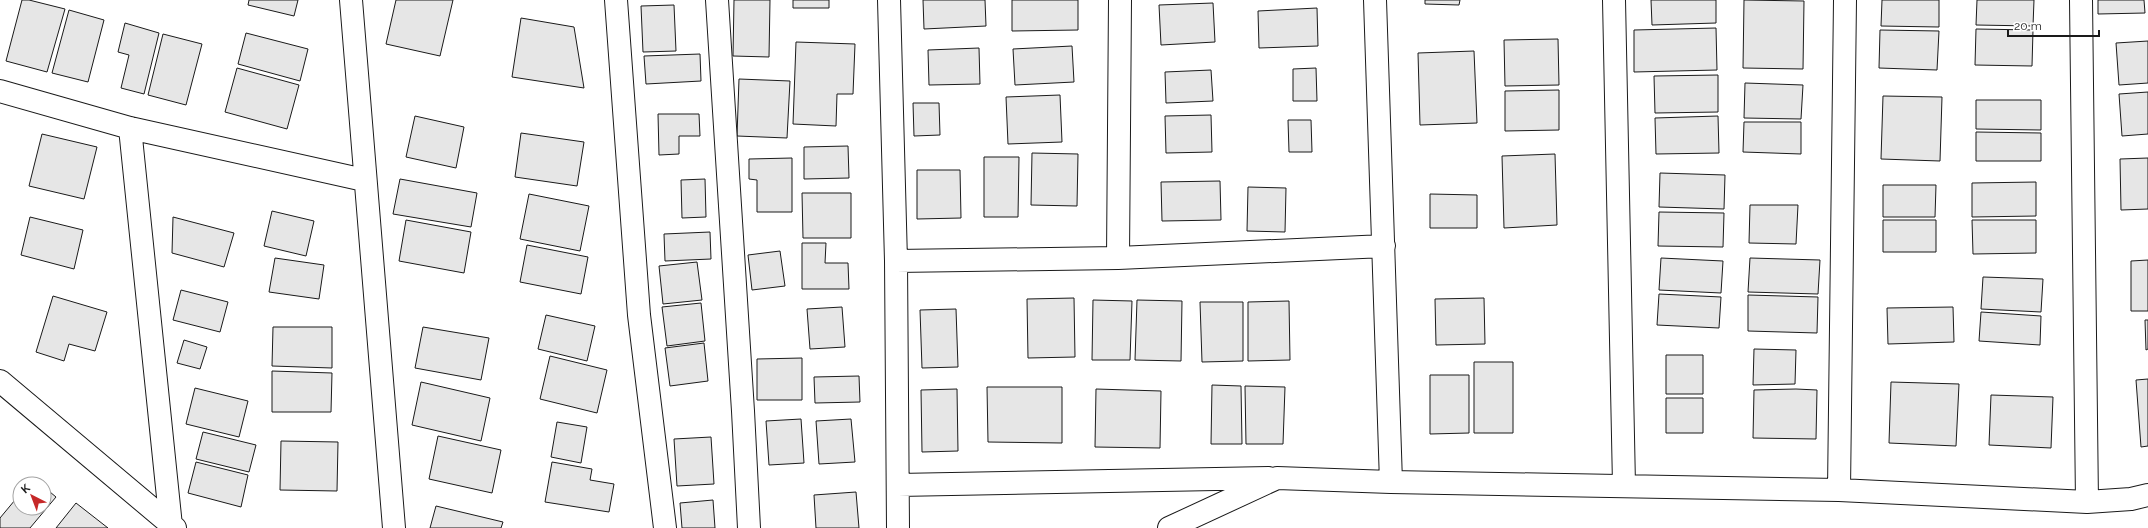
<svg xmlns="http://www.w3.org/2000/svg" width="2148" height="528" font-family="Raleway,sans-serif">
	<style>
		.building { fill: #e6e6e6; stroke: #1a1a1a }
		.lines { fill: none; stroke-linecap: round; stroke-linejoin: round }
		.minor-casing { stroke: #1a1a1a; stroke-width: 24 }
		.secondary-casing { stroke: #1a1a1a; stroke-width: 24 }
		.minor { stroke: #fff; stroke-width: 22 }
		.secondary { stroke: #fff; stroke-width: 22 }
	</style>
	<rect width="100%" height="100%" fill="#fff"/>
	<path class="building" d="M22,0H29L65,9L47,72L6,61Z
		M249,0H298L294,16L248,5Z
		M396,0H453L440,56L386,44Z
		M734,0H770L769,57L733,56Z
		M793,0H829V8H793Z
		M923,0H985L986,26L924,29Z
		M1012,0H1078V30L1012,31Z
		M1425,0H1460L1459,5L1425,4Z
		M1651,0H1716V23L1652,25Z
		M1744,0L1804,1L1803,69L1743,68Z
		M1882,0H1939V27L1881,26Z
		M1977,0H2034L2033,26L1976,25Z
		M2098,0H2144L2145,13L2098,14Z
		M1213,3L1215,42L1161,45L1159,5Z
		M674,5L676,51L643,52L641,6Z
		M1317,8L1318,46L1259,48L1258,11Z
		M69,10L104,20L88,82L52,73Z
		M521,18L574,27L584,88L512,77Z
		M125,23L159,33L144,94L121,88L129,55L118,52Z
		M1716,28L1717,70L1634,72V30Z
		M1976,29L2033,30L2032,66L1975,65Z
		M1880,30L1939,31L1937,70L1879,68Z
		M246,33L308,49L300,81L238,64Z
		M163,34L202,44L186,105L148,95Z
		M1558,39L1559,85L1505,86L1504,40Z
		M2148,41V83L2119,85L2116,43Z
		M796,42L855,44L853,94H837L836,126L793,124Z
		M1072,46L1074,82L1015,85L1013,49Z
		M979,48L980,84L929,85L928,50Z
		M1474,51L1477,123L1420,125L1418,53Z
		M700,54L701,81L646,84L644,56Z
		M237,68L299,85L287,129L225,112Z
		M1316,68L1317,101H1293V69Z
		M1211,70L1213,101L1166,103L1165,72Z
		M1718,75V112L1655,113L1654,76Z
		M739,79L790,81L787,138L737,136Z
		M1745,83L1803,85L1801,119L1744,118Z
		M1559,90V130L1505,131V91Z
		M2148,92V134L2122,136L2119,94Z
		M1060,95L1062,142L1008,144L1006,97Z
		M1883,96L1942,97L1940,161L1881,159Z
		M1976,100H2041V130L1976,129Z
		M913,103H939L940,135L914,136Z
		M658,114H699L700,136H679V154L659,155Z
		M1211,115L1212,152L1166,153L1165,116Z
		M415,116L464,127L456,168L406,157Z
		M1718,116L1719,153L1656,154L1655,118Z
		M1288,120H1311L1312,152H1289Z
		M1744,122H1801V154L1743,152Z
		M1976,132L2041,133V161H1976Z
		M521,133L584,142L577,186L515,177Z
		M42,134L97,147L84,199L29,186Z
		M848,146L849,178L804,179V147Z
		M1032,153L1078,154L1077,206L1031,205Z
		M1555,154L1557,225L1504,228L1502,156Z
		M984,157H1019L1018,217H984Z
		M792,158V212H757V180L749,179V159Z
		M2148,158V209L2121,210L2120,159Z
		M917,170H960L961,218L917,219Z
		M1660,173L1725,175L1724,209L1659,207Z
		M400,179L477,193L471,227L393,214Z
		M705,179L706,217L682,218L681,180Z
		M1220,181L1221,220L1162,221L1161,182Z
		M2036,182V216L1972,217V183Z
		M1883,185H1936L1935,217H1883Z
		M1248,187L1286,188L1285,232L1247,231Z
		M802,193H851V238H803Z
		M529,194L589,206L580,251L520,239Z
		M1430,194L1477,195V228H1430Z
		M1750,205H1798L1796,244L1749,243Z
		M272,211L314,221L306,256L264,246Z
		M1659,212L1724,213L1723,247L1658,246Z
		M30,217L83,230L74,269L21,255Z
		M173,217L234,233L224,267L172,253Z
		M406,220L471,232L464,273L399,261Z
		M1883,220H1936V252H1883Z
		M1972,220H2036V253L1973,254Z
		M710,232L711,259L665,261L664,234Z
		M802,243H826L825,263H848L849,289H802Z
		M527,245L588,257L581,294L520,282Z
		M780,251L785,286L752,290L748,255Z
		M275,258L324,265L319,299L269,292Z
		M1661,258L1723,261L1721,293L1659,290Z
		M1750,258L1820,260L1818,294L1748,292Z
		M2148,260V311H2131V261Z
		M697,262L702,300L663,304L659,266Z
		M1983,277L2043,279L2041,312L1981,309Z
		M181,290L228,302L220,332L173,320Z
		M1659,294L1721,297L1719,328L1657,325Z
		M1748,295L1818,297L1817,333L1748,331Z
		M53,296L107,312L95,351L69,344L64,361L36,352Z
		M1074,298L1075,357L1028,358L1027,299Z
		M1484,298L1485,344L1436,345L1435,299Z
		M1093,300L1132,301L1130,360H1092Z
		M1137,300L1182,301L1181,361L1135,360Z
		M1289,301L1290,360L1248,361V302Z
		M1200,302H1243V361L1202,362Z
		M701,303L705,341L667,346L662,307Z
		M842,307L845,347L810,349L807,309Z
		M1953,307L1954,342L1888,344L1887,308Z
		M956,309L958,367L922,368L920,310Z
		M1981,312L2041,316L2040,345L1979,341Z
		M546,315L595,326L587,361L538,349Z
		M2145,320H2148V349L2146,350Z
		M273,327H332V368L272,366Z
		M423,327L489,338L481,380L415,368Z
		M184,340L207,347L200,369L177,363Z
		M704,343L708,381L670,386L665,348Z
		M1754,349L1796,350L1795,384L1753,385Z
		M1666,355H1703V394H1666Z
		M550,356L607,370L597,413L540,399Z
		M802,358V400H757V359Z
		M1474,362H1513V433H1474Z
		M272,371L332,373L331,412H272Z
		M1430,375H1469V433L1430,434Z
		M859,376L860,402L815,403L814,377Z
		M2148,379V446L2141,447L2136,380Z
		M421,382L490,398L481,441L412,425Z
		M1891,382L1959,384L1956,446L1889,443Z
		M1212,385L1241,386L1242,444H1211Z
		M1245,386L1285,387L1283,444H1246Z
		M987,387H1062V443L988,442Z
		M195,388L248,401L239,437L186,424Z
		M957,389L958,451L922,452L921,390Z
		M1096,389L1161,391L1160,448L1095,447Z
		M1796,389L1817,390L1816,439L1753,438L1754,390Z
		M1991,395L2053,397L2051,448L1989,445Z
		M1666,398H1703V433H1666Z
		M801,419L804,463L769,465L766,421Z
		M851,419L855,462L819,464L816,421Z
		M557,422L587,427L581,463L551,457Z
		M203,432L256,445L249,472L196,459Z
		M438,436L501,450L492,493L429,479Z
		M711,437L714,484L677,486L674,439Z
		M281,441L338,442L337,491L280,490Z
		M196,462L248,475L241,507L188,493Z
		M552,462L592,469L590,480L614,484L609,512L545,502Z
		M33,478L41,484H28Z
		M44,487L56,497L30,528H0V518L20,494V508H44Z
		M856,492L859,528H816L814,495Z
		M713,500L715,528H682L680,503Z
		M76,503L108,528H56Z
		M436,506L503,522L501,528H430Z"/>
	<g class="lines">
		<g class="minor-casing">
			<path id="minor" d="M351,0L394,528
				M717,0L743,411L749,528
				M889,0L896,261L898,528
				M1375,0L1391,482
				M1614,0L1624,485
				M2081,0L2087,502
				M0,91L130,128L364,180
				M130,128L171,526L170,528
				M1118,258L1120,0
				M896,261L1118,258L1384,246
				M0,381L175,528
				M898,485L1269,478
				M1839,490L1845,0
				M1169,528L1277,478L1391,482L1839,490L2087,502L2131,499L2148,495"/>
		</g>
		<g class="secondary-casing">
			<path id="secondary" d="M616,0L639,315L665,528"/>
		</g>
		<use href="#minor" class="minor"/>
		<use href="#secondary" class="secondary"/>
	</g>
	<g transform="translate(32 496) rotate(318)"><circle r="19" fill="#ffffff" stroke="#a3a3a3"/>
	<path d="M0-3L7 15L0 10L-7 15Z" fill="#c62828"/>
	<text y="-6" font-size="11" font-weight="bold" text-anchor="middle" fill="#1a1a1a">K</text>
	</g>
	<path d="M2008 30v6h91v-6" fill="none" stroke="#1a1a1a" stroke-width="2"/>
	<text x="2014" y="30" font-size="12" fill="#1a1a1a" stroke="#ffffff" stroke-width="3" paint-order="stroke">20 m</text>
</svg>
